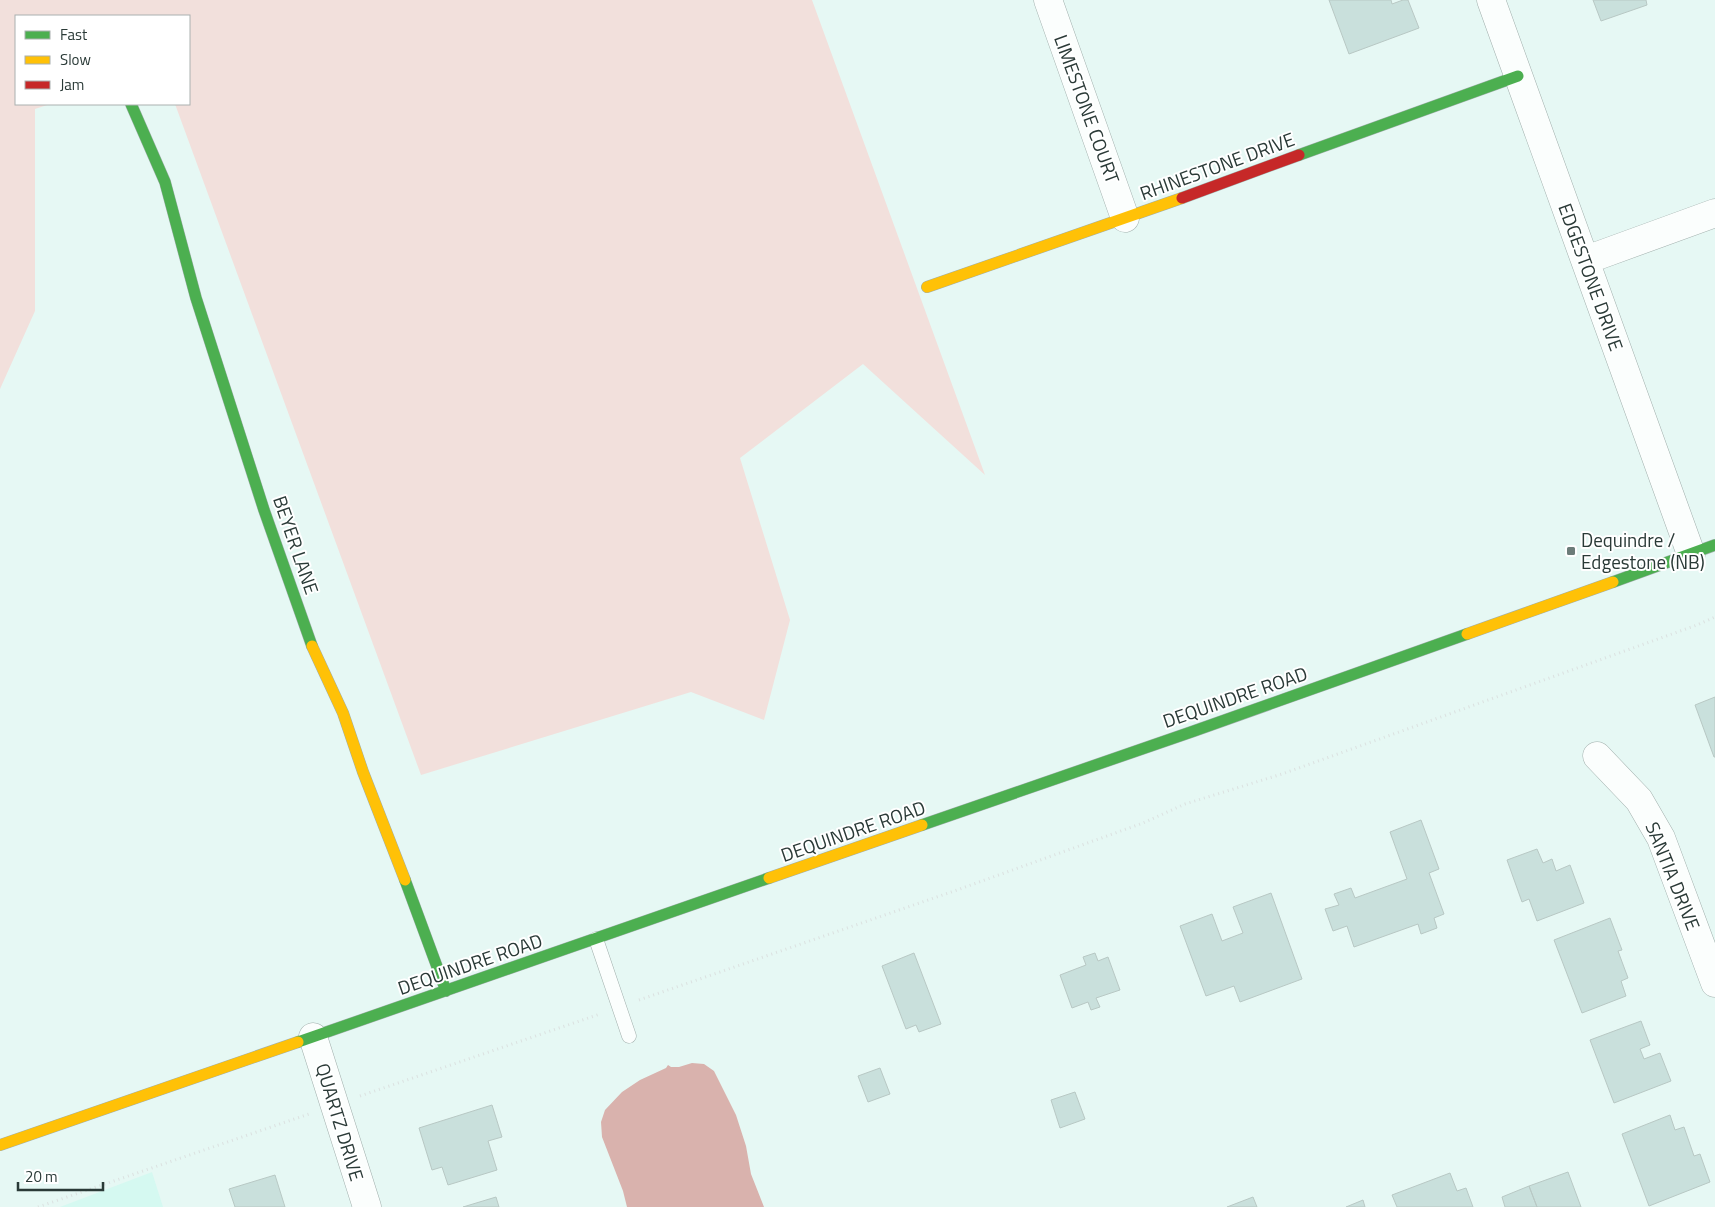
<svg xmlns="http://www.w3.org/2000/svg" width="1715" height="1207" font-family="'Titillium Web',sans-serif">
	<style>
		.built { fill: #d5f9f1 }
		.green { fill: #f2e0dc }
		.water { fill: #d9b2ad }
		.building { fill: #c9e0dc; stroke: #b8c8c4 }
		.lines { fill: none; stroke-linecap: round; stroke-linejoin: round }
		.lane-casing { stroke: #a1afac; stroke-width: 15 }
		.street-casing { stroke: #a1afac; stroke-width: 29 }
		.fast-casing { stroke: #a1afac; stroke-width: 12 }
		.slow-casing { stroke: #a1afac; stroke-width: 12 }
		.jam-casing { stroke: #a1afac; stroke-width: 12 }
		.path { stroke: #dbe1e0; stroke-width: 3; stroke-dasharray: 1 4; stroke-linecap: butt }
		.lane { stroke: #fbfefd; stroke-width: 14 }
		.street { stroke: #fbfefd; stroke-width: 28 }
		.fast { stroke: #4caf50; stroke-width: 11 }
		.slow { stroke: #ffc107; stroke-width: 11 }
		.jam { stroke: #c62828; stroke-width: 11 }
		.poi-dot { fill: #6c7c79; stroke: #fff; stroke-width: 2 }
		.labels { text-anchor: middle; stroke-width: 4; stroke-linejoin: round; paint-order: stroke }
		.street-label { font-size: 19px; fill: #2a3a37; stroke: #fff }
		.poi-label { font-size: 19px; fill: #2a3a37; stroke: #fff; text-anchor: start }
	</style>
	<rect width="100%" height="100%" fill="#e6f8f4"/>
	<path class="built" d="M152,1172L163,1207H60Z"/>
	<path class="green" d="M0,0H812L985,475L863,364L740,458L790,620L764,720L691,692L421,775L175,104H189V16H16V104H50L35,109V311L0,389Z"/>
	<path class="water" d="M692,1063L704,1064L714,1071L736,1115L746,1146L751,1174L764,1207H627L623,1191L602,1137L601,1122L605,1110L622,1092L640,1080L666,1068L668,1065L671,1067H679Z"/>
	<path class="building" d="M1329,0H1391L1392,4L1403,0H1408L1419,28L1349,54Z
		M1593,0H1646L1647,5L1601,21Z
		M1715,697V757H1714L1695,705Z
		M1421,820L1439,869L1429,873L1444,914L1434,918L1437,928L1421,934L1418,924L1354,947L1347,926L1333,931L1325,909L1339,905L1334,894L1351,888L1355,898L1407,879L1390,832Z
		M1537,849L1543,863L1552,859L1556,871L1570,865L1584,903L1537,921L1529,899L1522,902L1507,860Z
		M1271,893L1302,979L1240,1002L1234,986L1206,996L1180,926L1212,914L1222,941L1243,933L1233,907Z
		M1610,918L1622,950L1618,951L1628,978L1621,981L1626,996L1582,1013L1554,940Z
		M914,953L941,1024L919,1032L916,1025L906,1029L882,966Z
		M1095,953L1098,961L1108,957L1120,990L1096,998L1100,1007L1091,1010L1088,1002L1072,1008L1060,975L1086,965L1083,957Z
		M1641,1021L1650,1045L1640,1049L1644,1059L1660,1053L1671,1081L1614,1103L1590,1040Z
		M880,1068L890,1094L868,1102L858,1076Z
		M1075,1092L1085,1119L1060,1128L1051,1100Z
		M492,1105L502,1137L488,1141L497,1170L448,1185L442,1167L432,1170L419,1128Z
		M1670,1115L1675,1130L1684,1127L1694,1156L1700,1154L1710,1182L1649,1206L1622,1134Z
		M1568,1172L1581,1207H1537L1529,1186Z
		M1450,1173L1457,1191L1466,1188L1473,1207H1397L1392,1195Z
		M275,1175L285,1207H235L229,1189Z
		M1529,1186L1537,1207H1505L1502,1197Z
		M496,1197L499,1207H463Z
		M1253,1197L1257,1207H1227Z
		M1363,1200L1365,1207H1346Z"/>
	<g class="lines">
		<g class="lane-casing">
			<path id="lane" d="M596,939L629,1036"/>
		</g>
		<g class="street-casing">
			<path id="street" d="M1048,0L1125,218
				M1491,0L1691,554
				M1586,260L1715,213
				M1597,756L1639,800L1661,838L1715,983
				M313,1037L367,1207"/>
		</g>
		<g class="fast-casing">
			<path id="fast" d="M131,104L165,182L196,298L264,510L312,646
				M1299,155L1518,76
				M1613,582L1715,545
				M922,825L1194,731L1467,634
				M405,880L446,991
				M298,1042L769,878"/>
		</g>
		<g class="slow-casing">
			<path id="slow" d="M927,287L1182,198
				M1467,634L1613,582
				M312,646L343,713L363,772L405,880
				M769,878L922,825
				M0,1145L298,1042"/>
		</g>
		<g class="jam-casing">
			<path id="jam" d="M1182,198L1299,155"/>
		</g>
		<path class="path" d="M639,1000L957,890L1143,823L1185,804L1282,774L1697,625L1715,617
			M360,1096L600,1014
			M38,1207L309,1114"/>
		<use href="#lane" class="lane"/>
		<use href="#street" class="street"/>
		<use href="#fast" class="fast"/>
		<use href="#slow" class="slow"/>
		<use href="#jam" class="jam"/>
	</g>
	<rect class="poi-dot" x="1566" y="546" width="10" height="10" rx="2.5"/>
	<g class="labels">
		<g class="street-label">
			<text transform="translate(1087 109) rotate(70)" y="7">LIMESTONE COURT</text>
			<text transform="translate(1217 166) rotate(-20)" y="7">RHINESTONE DRIVE</text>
			<text transform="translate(1591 277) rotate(70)" y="7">EDGESTONE DRIVE</text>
			<text transform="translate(296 545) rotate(71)" y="7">BEYER LANE</text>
			<text transform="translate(1235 697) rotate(-19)" y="7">DEQUINDRE ROAD</text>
			<text transform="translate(853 831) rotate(-19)" y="7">DEQUINDRE ROAD</text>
			<text transform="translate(1673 876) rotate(68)" y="7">SANTIA DRIVE</text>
			<text transform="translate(470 964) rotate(-19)" y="7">DEQUINDRE ROAD</text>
			<text transform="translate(340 1122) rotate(73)" y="7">QUARTZ DRIVE</text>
		</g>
		<g class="poi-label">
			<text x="1581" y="547">Dequindre /<tspan x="1581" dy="22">Edgestone (NB)</tspan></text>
		</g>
	</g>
	<rect x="15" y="15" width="175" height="90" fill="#ffffff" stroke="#aab0af"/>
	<rect x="25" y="31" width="25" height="8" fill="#4caf50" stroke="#aab0af"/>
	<text x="60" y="40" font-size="15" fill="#2a3a37">Fast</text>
	<rect x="25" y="56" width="25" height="8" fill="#ffc107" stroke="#aab0af"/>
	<text x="60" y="65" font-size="15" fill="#2a3a37">Slow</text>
	<rect x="25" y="81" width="25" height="8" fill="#c62828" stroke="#aab0af"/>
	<text x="60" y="90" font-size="15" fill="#2a3a37">Jam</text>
	<path d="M18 1182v8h85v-8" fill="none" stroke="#2a3a37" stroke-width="2.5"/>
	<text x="25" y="1182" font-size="15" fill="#2a3a37" stroke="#ffffff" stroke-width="4" paint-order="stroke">20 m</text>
</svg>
